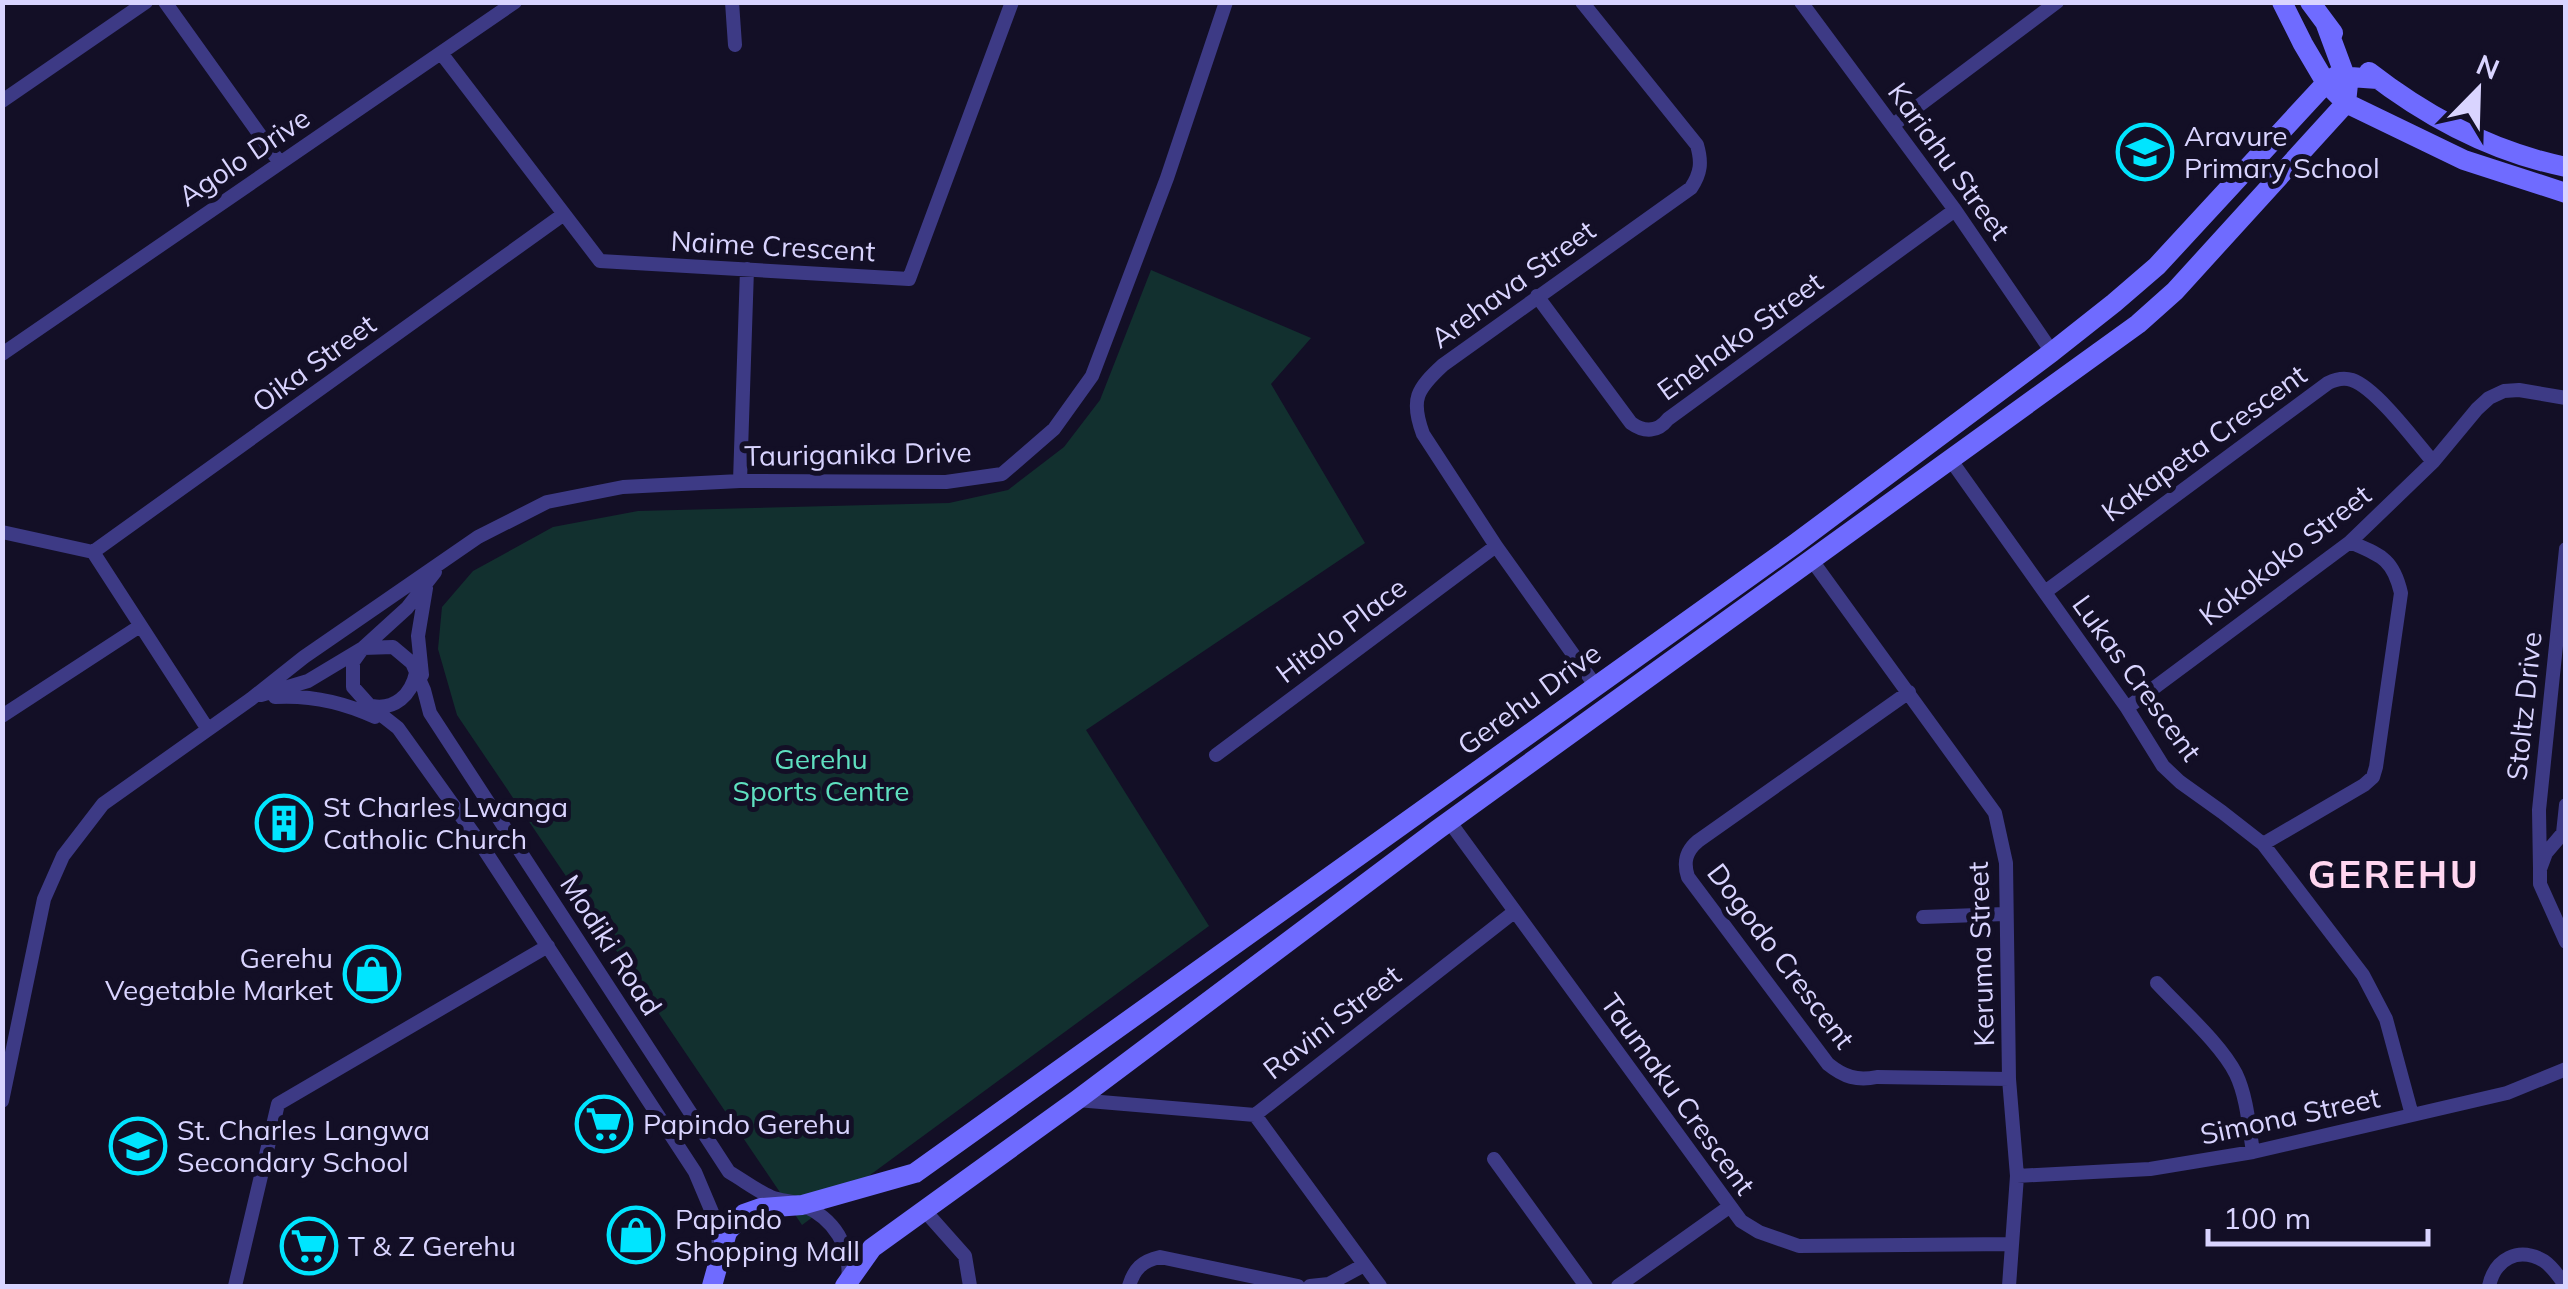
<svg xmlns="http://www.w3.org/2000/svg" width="2568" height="1289" font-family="Mulish,sans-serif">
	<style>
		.green { fill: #12302f }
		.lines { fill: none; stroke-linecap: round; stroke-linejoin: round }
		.street { stroke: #3d3a85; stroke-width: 14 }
		.secondary { stroke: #6f6bff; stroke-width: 20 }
		.labels { text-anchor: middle; stroke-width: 10; stroke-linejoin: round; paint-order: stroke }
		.poi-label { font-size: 28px; fill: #d9d4ff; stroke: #130f26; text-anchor: start }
		.street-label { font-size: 28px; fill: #d9d4ff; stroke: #130f26 }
		.park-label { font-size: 28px; fill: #5fe0c0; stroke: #130f26 }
		.district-label { font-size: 38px; font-weight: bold; letter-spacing: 2.5px; fill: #ffd6f0; stroke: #130f26 }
	</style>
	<rect width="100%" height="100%" fill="#130f26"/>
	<path class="green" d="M1151,270L1311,338L1271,384L1365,543L1086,730L1209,926L802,1225L457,715L438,649L442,607L473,571L553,527L638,511L949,503L1008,490L1064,447L1100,400Z"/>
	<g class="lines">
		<path class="street" d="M165,2L280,163
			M732,2L735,45
			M1582,2L1697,145C1702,162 1701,173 1691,188L1443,365C1417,389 1410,399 1423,434L1496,546L1595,685
			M1801,2L1955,210L2052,352
			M441,53L600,261L909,279L1012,2
			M2,101L146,2
			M1893,125L2057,2
			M1537,296L1631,423C1645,433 1658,432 1668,419L1955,210
			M2,354L515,2
			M1950,459L2127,708L2163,766L2180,782L2222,812L2263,844L2363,975L2386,1019L2412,1115
			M740,481L747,269
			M2,532L93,552L207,728
			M93,552L564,214
			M1811,559L1995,813L2006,863L2009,1079L2017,1176L2009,1286
			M2045,592L2328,383C2336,379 2343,377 2352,380C2376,388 2416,442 2433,462
			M363,648L393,647L412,663L424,690L430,713L729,1172C743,1180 757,1191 771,1197C781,1201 792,1201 802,1205C834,1218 852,1247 848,1281
			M363,648L353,662V687L370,706L398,728L476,837L695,1172L717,1224L719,1246
			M422,675L418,636L426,588
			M1909,692L1698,841C1686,851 1683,862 1688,877L1828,1064C1844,1077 1857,1081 1877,1077L2009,1079
			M261,695L308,681L363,648L407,608L435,572
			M275,697C310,695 343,702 375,717
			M372,706C395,710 411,695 416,673
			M2127,708L2350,542L2433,462L2477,409L2489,398L2504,391L2519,390L2566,398
			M2,716L140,626
			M1216,755L1496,546
			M2566,805L2563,833L2546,853L2540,869V884L2566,942
			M1449,821L1741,1221L1759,1232L1799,1246L2012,1244
			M2263,844L2364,785L2373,777L2376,767L2401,593C2393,558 2380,555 2350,542
			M2540,869L2539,810L2566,549
			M1923,917L2005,914
			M2157,983C2181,1009 2221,1044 2236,1074C2247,1097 2249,1127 2253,1152
			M1077,1100L1255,1115
			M2,1101L44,899L63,856L103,804L251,699L304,657L478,537L547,502L623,487L740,481L946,482L1002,474L1054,429L1092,376L1167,178L1226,2
			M1494,1159L1586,1286
			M2017,1176L2150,1169L2253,1152L2507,1093L2566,1069
			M925,1211L965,1256L970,1286
			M235,1286L278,1104L548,946
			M1129,1286C1134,1269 1142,1261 1160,1257L1298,1286
			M1310,1286L1329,1284L1364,1265
			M1380,1286L1255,1115L1514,912
			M1618,1286L1729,1207
			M2489,1286C2495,1259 2518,1246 2544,1261C2553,1267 2559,1277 2566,1286"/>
		<path class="secondary" d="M2282,2L2303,44L2326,83L2346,103L2464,160L2566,193
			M2310,2L2333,33
			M2369,72C2427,117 2493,152 2566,167
			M712,1286L727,1232L744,1214L761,1208L802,1205L915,1173L1795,544L2052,352L2114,303L2157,266L2326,83L2336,76L2378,79
			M845,1286L872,1248L1077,1100L1437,830L2138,324L2175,291L2346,103L2348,84L2325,22"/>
	</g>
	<defs>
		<g id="school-ring" transform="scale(2.875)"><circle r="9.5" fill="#130f26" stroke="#00e5ff" stroke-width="1.5"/><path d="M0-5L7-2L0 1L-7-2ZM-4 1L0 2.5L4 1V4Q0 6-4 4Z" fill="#00e5ff"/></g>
		<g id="building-ring" transform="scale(2.875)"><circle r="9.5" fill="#130f26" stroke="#00e5ff" stroke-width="1.5"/><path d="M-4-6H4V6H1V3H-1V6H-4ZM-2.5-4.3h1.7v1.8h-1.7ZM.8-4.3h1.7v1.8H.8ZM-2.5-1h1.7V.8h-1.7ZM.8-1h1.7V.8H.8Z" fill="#00e5ff"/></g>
		<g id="shop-ring" transform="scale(2.875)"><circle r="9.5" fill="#130f26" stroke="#00e5ff" stroke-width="1.5"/><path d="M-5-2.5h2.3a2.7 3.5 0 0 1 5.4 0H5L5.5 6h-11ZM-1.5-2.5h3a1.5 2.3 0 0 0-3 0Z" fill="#00e5ff"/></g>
		<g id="supermarket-ring" transform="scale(2.875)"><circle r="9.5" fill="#130f26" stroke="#00e5ff" stroke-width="1.5"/><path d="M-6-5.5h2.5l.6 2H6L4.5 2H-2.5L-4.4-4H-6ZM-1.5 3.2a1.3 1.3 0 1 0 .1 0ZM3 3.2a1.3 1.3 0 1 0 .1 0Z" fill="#00e5ff"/></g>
	</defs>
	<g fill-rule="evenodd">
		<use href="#school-ring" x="2145" y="152"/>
		<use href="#building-ring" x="284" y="823"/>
		<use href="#shop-ring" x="372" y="974"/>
		<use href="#supermarket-ring" x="604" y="1124"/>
		<use href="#school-ring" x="138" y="1146"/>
		<use href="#shop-ring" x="636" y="1235"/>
		<use href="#supermarket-ring" x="309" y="1246"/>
	</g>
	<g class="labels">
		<g class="poi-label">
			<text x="2184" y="146">Aravure<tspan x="2184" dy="32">Primary School</tspan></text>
			<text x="323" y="817">St Charles Lwanga<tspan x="323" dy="32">Catholic Church</tspan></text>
			<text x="333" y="968" text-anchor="end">Gerehu<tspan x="333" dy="32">Vegetable Market</tspan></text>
			<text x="643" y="1134">Papindo Gerehu</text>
			<text x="177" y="1140">St. Charles Langwa<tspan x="177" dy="32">Secondary School</tspan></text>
			<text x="675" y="1229">Papindo<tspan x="675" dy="32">Shopping Mall</tspan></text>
			<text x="348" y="1256">T &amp; Z Gerehu</text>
		</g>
		<g class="street-label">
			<text transform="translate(244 157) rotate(-34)" y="10">Agolo Drive</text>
			<text transform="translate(1949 161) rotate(54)" y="10">Kariahu Street</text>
			<text transform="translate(773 246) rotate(3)" y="10">Naime Crescent</text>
			<text transform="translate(1513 284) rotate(-36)" y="10">Arehava Street</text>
			<text transform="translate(1740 336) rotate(-36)" y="10">Enehako Street</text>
			<text transform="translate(314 363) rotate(-36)" y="10">Oika Street</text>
			<text transform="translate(2204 443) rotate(-36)" y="10">Kakapeta Crescent</text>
			<text transform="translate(858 454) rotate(-1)" y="10">Tauriganika Drive</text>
			<text transform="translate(2285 555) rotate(-38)" y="10">Kokokoko Street</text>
			<text transform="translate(1341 630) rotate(-37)" y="10">Hitolo Place</text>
			<text transform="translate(2137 678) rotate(54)" y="10">Lukas Crescent</text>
			<text transform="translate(1529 699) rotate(-36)" y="10">Gerehu Drive</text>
			<text transform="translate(2524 706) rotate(-84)" y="10">Stoltz Drive</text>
			<text transform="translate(611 945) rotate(57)" y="10">Modiki Road</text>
			<text transform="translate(1981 954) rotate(-92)" y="10">Keruma Street</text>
			<text transform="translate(1781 956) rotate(53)" y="10">Dogodo Crescent</text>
			<text transform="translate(1332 1022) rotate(-38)" y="10">Ravini Street</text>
			<text transform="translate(1678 1094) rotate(54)" y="10">Taumaku Crescent</text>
			<text transform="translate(2290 1116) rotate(-12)" y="10">Simona Street</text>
		</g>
		<g class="park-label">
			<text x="821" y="769">Gerehu<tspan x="821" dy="32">Sports Centre</tspan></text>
		</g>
		<g class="district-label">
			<text x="2394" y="888">GEREHU</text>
		</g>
	</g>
	<rect width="2568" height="1289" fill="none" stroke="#d9d4ff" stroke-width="10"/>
	<g transform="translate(2478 90) rotate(23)" stroke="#130f26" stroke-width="8" paint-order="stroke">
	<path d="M0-8L18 38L0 25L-18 38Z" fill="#d9d4ff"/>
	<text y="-15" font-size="28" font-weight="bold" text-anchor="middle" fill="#d9d4ff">N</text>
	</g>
	<path d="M2208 1229v15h220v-15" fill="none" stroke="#d9d4ff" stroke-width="5"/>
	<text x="2223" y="1229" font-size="30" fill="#d9d4ff" stroke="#130f26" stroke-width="8" paint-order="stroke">100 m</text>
</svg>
